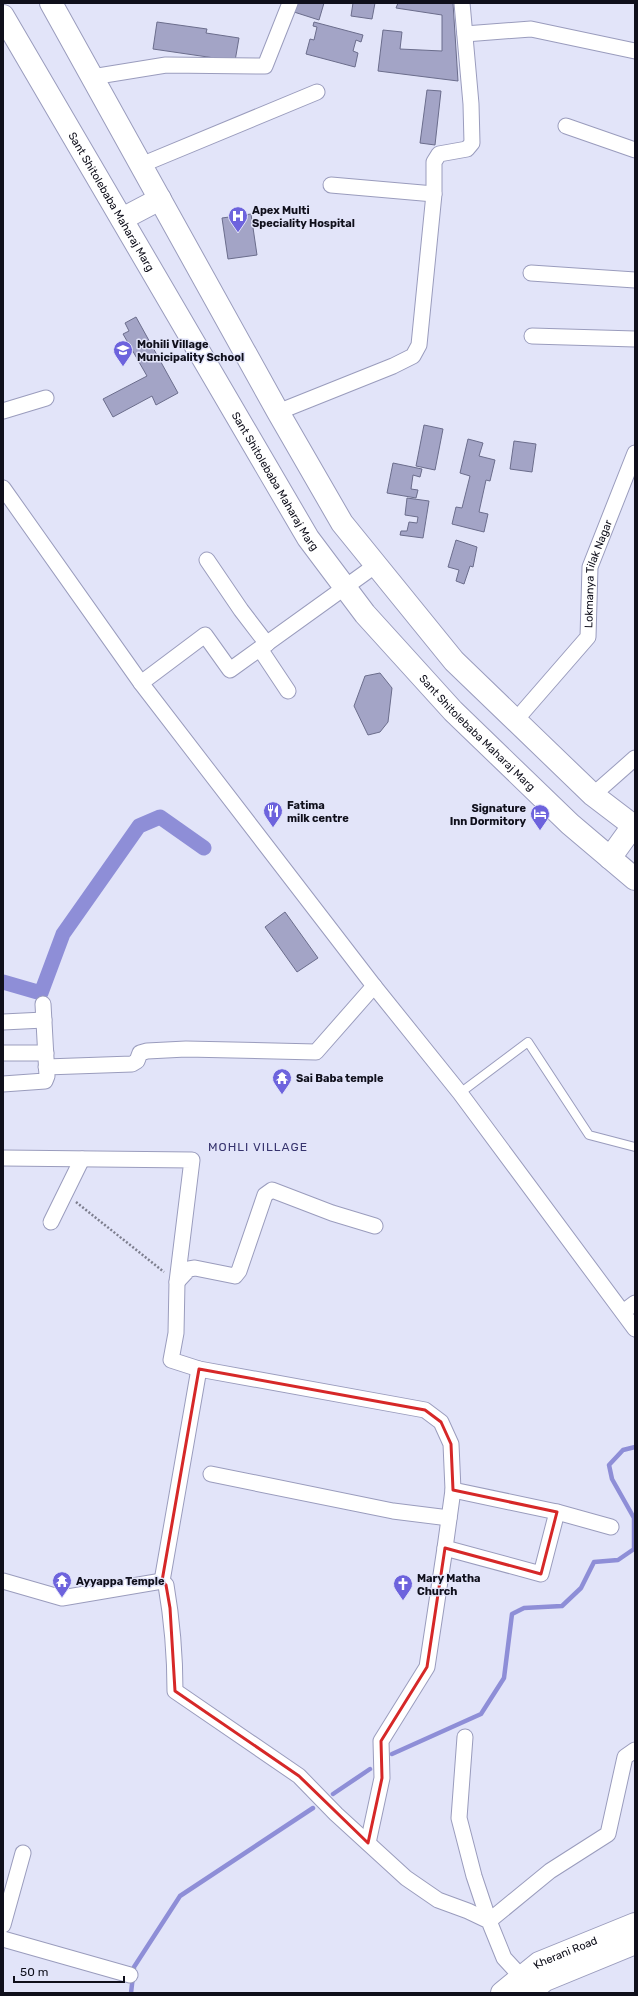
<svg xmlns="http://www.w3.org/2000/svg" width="638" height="1996" font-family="Rubik,sans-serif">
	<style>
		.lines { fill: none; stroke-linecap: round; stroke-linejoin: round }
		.stream { stroke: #8e8ed7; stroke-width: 4.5 }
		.canal { stroke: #8e8ed7; stroke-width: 15 }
		.building { fill: #a3a4c6; stroke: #6b6d8c }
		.service-casing { stroke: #9a9cbd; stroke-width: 10 }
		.minor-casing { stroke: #9a9cbd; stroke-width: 17 }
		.secondary-casing { stroke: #9a9cbd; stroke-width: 24 }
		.primary-casing { stroke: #9a9cbd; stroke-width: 24 }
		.path { stroke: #7d7e8e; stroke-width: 2.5; stroke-dasharray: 2 2; stroke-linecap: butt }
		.service { stroke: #fff; stroke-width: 8 }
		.minor { stroke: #fff; stroke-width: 15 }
		.secondary { stroke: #fff; stroke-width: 22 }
		.primary { stroke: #fff; stroke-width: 22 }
		.marked { fill: none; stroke: #d62828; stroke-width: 3; stroke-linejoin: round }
		.labels { text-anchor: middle; stroke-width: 3; stroke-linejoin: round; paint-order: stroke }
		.street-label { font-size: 11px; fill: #0f0f1b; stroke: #e2e4f9 }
		.poi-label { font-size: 11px; font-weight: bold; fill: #0f0f1b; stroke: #e2e4f9; text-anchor: start }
		.neighbourhood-label { font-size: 12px; letter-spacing: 1px; fill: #36336e; stroke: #e2e4f9 }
	</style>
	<rect width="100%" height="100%" fill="#e2e4f9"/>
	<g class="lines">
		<path class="stream" d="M392,1754L481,1714L504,1678L512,1614L524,1608L562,1606L581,1588L594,1562L618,1560L634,1549V1518L612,1479L609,1465L623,1450L635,1447
			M333,1794L370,1769
			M131,1993L134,1967L180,1896L313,1808"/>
		<path class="canal" d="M3,982L41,993L63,934L139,826L160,817L204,848"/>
	</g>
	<path class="building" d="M297,3H324L319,20L294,12Z
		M353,3H375L372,19L351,16Z
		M398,3H453L458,81L378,71L383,30L402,32L400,49L442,51V15L396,8Z
		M157,22L207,29L206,33L239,38L235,61L153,49Z
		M314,22L363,35L361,42L356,40L353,51L358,53L355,67L306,54L310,39L314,40L317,27L313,26Z
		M427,90L441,91L435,145L420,143Z
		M251,214L257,255L228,259L222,218Z
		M136,317L178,393L156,405L152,396L113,417L103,399L147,376L123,334L129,331L125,323Z
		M424,425L443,429L435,470L416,466Z
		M468,439L483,443L479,456L495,460L490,481L486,480L479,512L488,514L484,532L452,524L456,507L462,508L470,476L460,473Z
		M514,441L536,444L532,472L510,469Z
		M393,463L422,469L420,477L413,475L411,489L418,490L416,498L387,493Z
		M407,498L429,501L423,538L400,535L401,531H407L409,522L417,523L418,517L405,515Z
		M456,540L477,547L473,567L470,566L464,584L456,581L459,570L448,567Z
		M380,673L392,688L388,722L380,732L368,735L354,706L365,676Z
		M285,912L318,958L297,972L265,927Z"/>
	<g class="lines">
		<g class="service-casing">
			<path id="service" d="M460,1093L528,1042L589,1135L635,1147"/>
		</g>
		<g class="minor-casing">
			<g id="minor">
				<path d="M465,34L531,29L635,51"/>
				<path d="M92,77L166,65L265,66L290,3"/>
				<path d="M566,126L635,150"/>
				<path d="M141,165L317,92"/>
				<path d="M331,185L434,194"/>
				<path d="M531,273L635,280"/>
				<path d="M532,336L635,339"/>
				<path d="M3,411L46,398"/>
				<path d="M278,412L393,366L413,356L419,345L434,194V162L439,154L467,149L472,143L471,104L462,3"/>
				<path d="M3,488L141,683L374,986L460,1093L635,1329"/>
				<path d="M207,560L241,610L267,644"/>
				<path d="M260,649L288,691"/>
				<path d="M141,683L205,635L230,670L376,565"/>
				<path id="s1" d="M515,721L588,637L590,567L635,453"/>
				<path d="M593,795L635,758"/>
				<path d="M3,1022L44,1020"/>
				<path d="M3,1053H46"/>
				<path d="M46,1067L132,1064L137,1061L140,1053L147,1051L186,1049L316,1052L374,986"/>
				<path d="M3,1084L45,1081L47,1076L43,1004"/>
				<path d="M3,1158L192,1160L177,1282L176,1333L171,1360L199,1369L425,1410L441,1422L451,1444L453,1490L557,1512L611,1527"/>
				<path d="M51,1222L82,1159"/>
				<path d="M177,1282L189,1269L195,1268L235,1276L239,1271L265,1195L272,1190L332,1213L375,1226"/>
				<path d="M623,1312L635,1303"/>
				<path d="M211,1474L393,1511L449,1518"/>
				<path d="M453,1490L445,1548L541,1574L557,1512"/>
				<path d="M3,1581L62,1598L162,1581L166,1585C172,1620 175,1656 175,1691L299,1776L336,1814L406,1878L438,1900L468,1911L489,1921L504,1958L528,1984"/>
				<path d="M162,1581L199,1369"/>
				<path d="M465,1737L459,1818L474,1876L489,1921L550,1871L608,1834L625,1757L635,1750"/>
				<path d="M368,1843L382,1778L381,1741L427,1667L445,1548"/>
				<path d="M3,1925L23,1853"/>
				<path d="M3,1939L130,1975"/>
			</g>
		</g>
		<g class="secondary-casing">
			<g id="secondary">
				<path id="s2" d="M502,1993L539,1963L635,1924"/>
				<path d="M529,1993L545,1980L635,1943"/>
			</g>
		</g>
		<g class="primary-casing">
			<g id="primary">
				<path d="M51,3L278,412L342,523L454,661L593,795L635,827"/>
				<path id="s3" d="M3,16L308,538L365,614L453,711L570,824L635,879"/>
				<path d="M122,219L160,199"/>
				<path d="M610,858L633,826"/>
			</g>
		</g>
		<path class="path" d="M76,1202L164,1272"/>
		<use href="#service" class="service"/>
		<use href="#minor" class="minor"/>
		<use href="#secondary" class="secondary"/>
		<use href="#primary" class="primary"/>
	</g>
	<path class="marked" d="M199,1369L425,1410L441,1422L451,1444L453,1490L557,1512L541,1574L445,1548L427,1667L381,1741L382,1778L368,1843L299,1776L175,1691L170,1608L166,1585L162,1581Z"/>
	<defs>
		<g id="hospital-pin" transform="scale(1)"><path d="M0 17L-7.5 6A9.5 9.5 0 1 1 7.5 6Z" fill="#6d63dd" stroke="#e2e4f9"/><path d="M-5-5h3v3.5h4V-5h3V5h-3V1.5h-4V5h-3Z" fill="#fff"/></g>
		<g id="school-pin" transform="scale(1)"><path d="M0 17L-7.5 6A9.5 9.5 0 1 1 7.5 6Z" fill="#6d63dd" stroke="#e2e4f9"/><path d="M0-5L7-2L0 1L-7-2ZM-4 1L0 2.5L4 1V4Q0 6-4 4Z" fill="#fff"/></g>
		<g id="restaurant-pin" transform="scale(1)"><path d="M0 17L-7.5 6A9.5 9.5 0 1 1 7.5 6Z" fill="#6d63dd" stroke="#e2e4f9"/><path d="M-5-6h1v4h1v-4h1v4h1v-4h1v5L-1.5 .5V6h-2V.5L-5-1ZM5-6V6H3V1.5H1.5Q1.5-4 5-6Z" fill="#fff"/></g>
		<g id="hotel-pin" transform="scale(1)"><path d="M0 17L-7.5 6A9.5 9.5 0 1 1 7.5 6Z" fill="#6d63dd" stroke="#e2e4f9"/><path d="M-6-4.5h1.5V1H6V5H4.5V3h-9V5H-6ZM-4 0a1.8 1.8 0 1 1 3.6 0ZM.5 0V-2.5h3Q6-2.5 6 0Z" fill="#fff"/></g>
		<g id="temple-pin" transform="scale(1)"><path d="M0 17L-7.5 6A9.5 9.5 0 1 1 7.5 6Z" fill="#6d63dd" stroke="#e2e4f9"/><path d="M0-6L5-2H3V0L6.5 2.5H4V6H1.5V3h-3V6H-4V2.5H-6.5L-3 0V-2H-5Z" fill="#fff"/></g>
		<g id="church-pin" transform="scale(1)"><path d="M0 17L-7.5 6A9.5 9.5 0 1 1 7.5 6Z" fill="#6d63dd" stroke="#e2e4f9"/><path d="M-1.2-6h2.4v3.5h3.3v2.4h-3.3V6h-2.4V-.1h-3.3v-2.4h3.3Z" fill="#fff"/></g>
	</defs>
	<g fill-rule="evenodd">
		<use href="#hospital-pin" x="238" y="216"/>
		<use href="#school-pin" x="123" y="350"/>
		<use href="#restaurant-pin" x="273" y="811"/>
		<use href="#hotel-pin" x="540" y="814"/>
		<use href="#temple-pin" x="282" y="1078"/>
		<use href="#temple-pin" x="62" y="1581"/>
		<use href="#church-pin" x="403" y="1584"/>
	</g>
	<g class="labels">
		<g class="street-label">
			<text dy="4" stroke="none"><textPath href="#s3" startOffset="215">Sant Shitolebaba Maharaj Marg</textPath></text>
			<text dy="4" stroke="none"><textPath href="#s3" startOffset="539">Sant Shitolebaba Maharaj Marg</textPath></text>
			<text dy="4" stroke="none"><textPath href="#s1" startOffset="176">Lokmanya Tilak Nagar</textPath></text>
			<text dy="4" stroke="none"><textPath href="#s3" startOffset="863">Sant Shitolebaba Maharaj Marg</textPath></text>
			<text dy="4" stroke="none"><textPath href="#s2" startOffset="76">Kherani Road</textPath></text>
		</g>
		<g class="poi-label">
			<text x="252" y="214">Apex Multi<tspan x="252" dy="13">Speciality Hospital</tspan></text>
			<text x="137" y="348">Mohili Village<tspan x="137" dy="13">Municipality School</tspan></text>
			<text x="287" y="809">Fatima<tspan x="287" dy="13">milk centre</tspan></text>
			<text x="526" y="812" text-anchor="end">Signature<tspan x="526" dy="13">Inn Dormitory</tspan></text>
			<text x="296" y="1082">Sai Baba temple</text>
			<text x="417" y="1582">Mary Matha<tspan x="417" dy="13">Church</tspan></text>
			<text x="76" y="1585">Ayyappa Temple</text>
		</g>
		<g class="neighbourhood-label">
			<text x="258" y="1151">MOHLI VILLAGE</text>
		</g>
	</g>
	<rect width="638" height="1996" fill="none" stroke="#0f0f1b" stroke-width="8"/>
	<path d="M14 1976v6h110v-6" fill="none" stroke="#0f0f1b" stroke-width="2"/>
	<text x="20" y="1976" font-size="12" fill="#0f0f1b" stroke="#e2e4f9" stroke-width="3" paint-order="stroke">50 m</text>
</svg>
